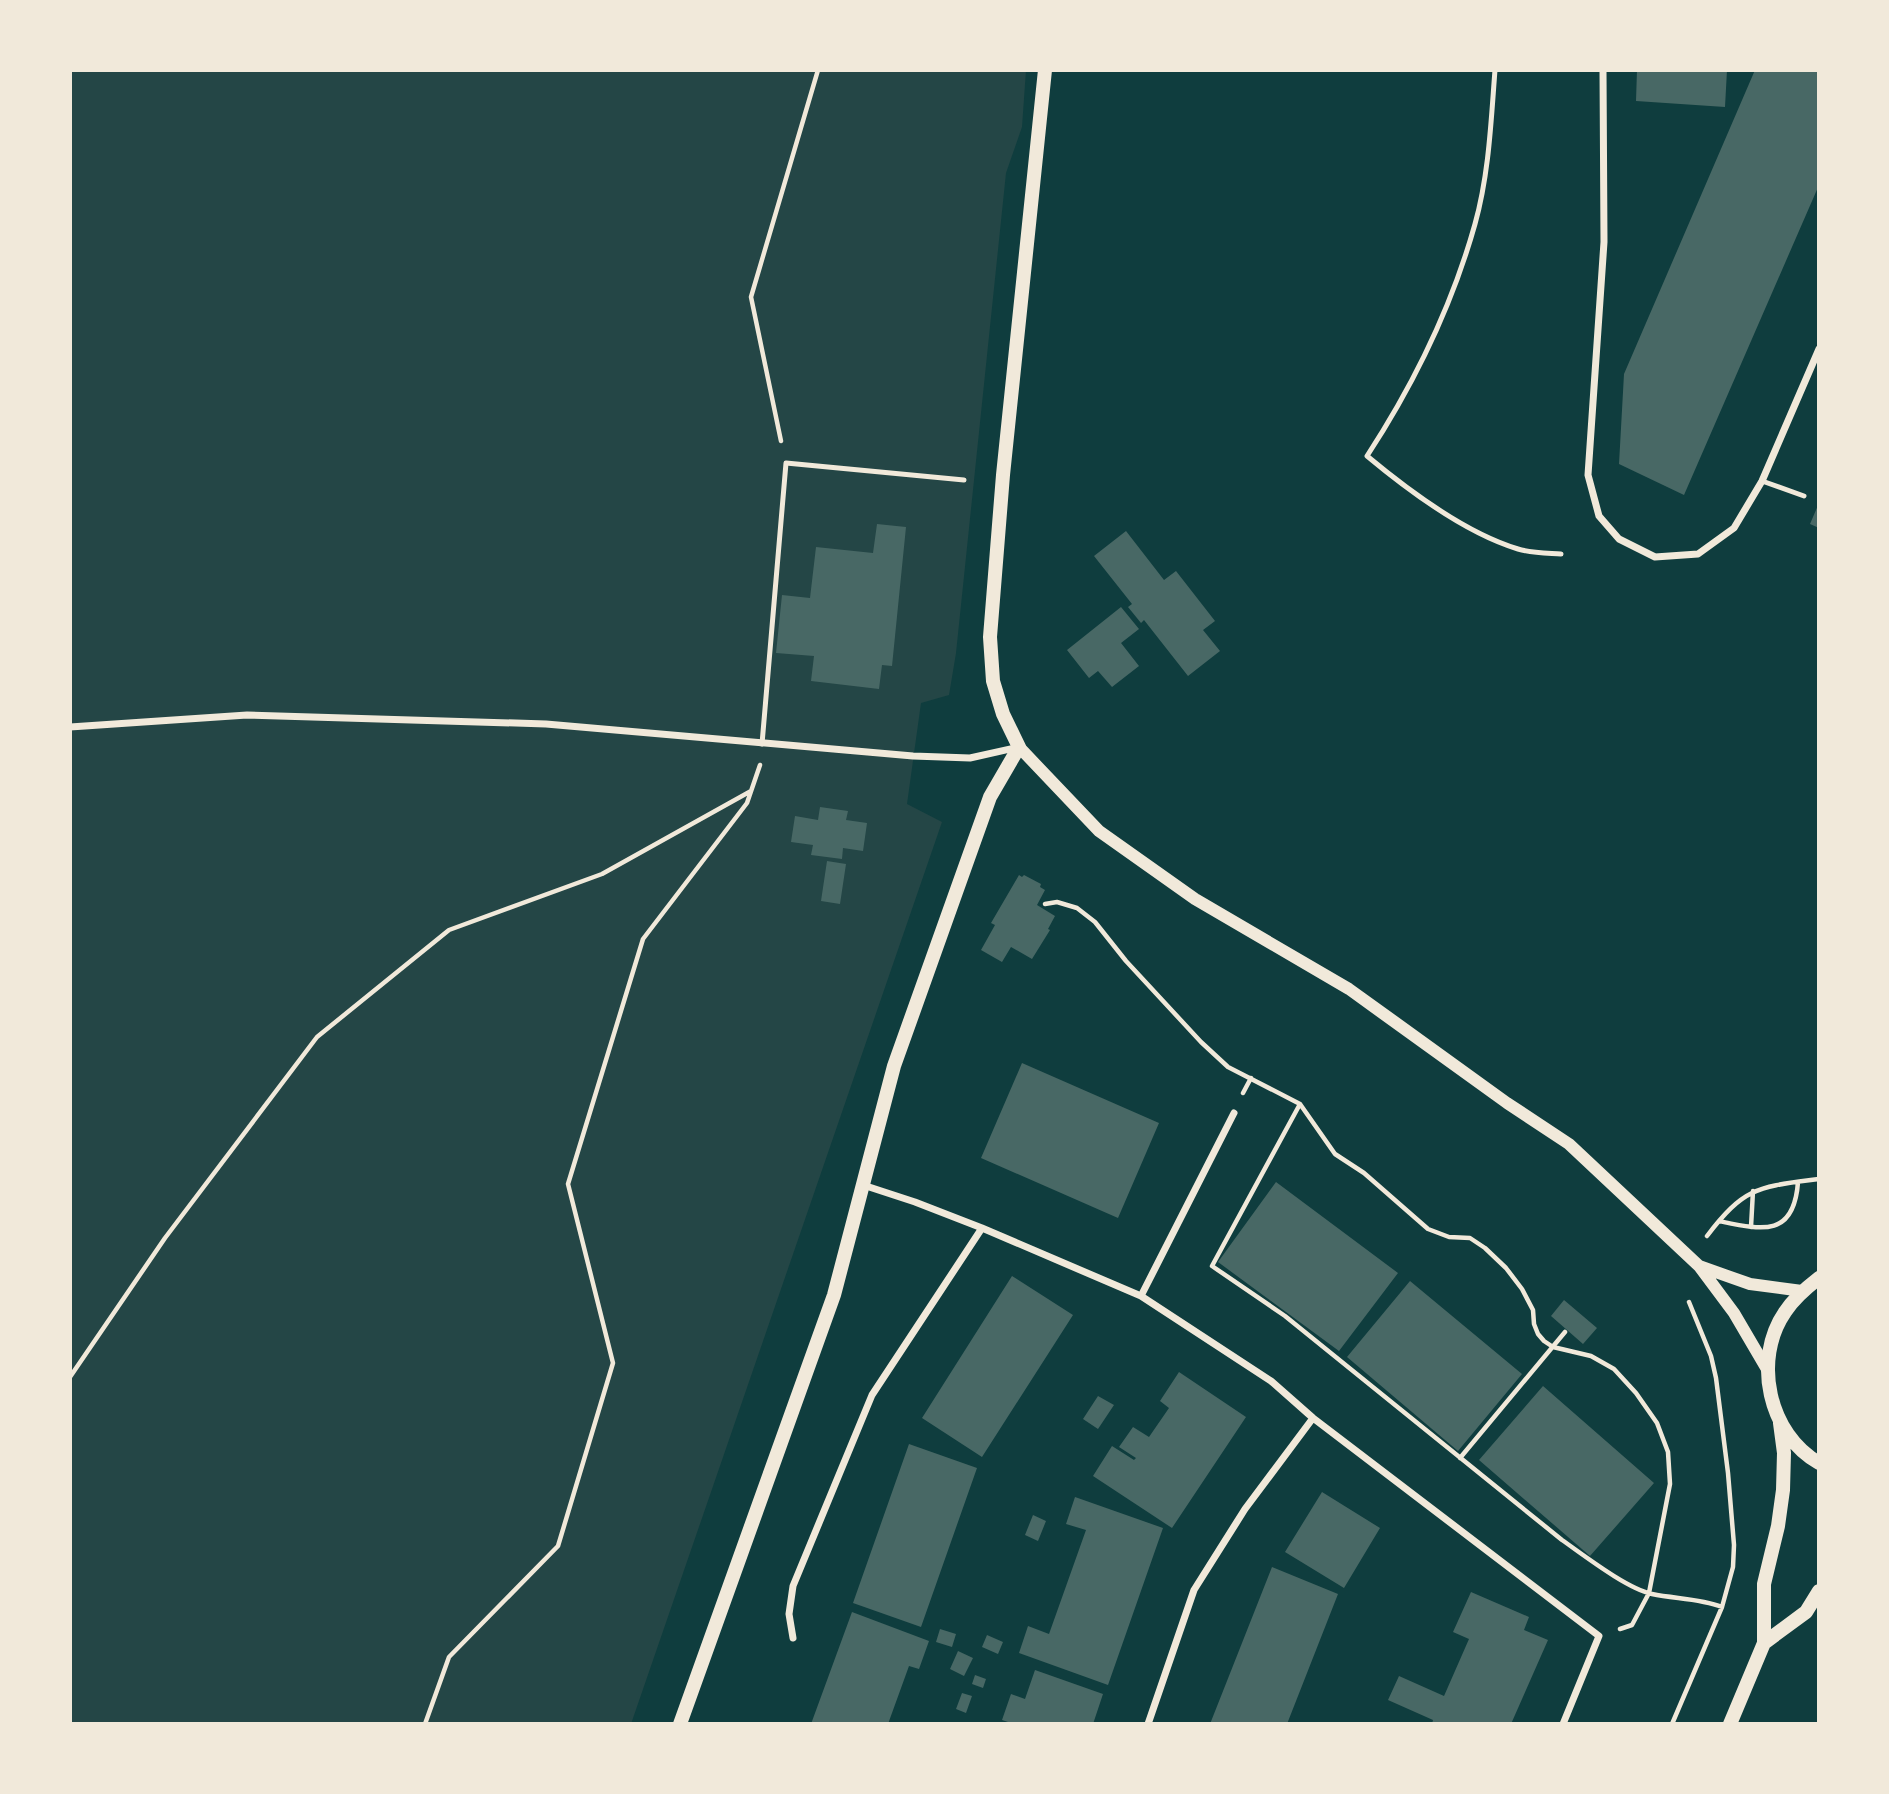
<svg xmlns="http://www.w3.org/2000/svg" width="1889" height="1794" font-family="'Golos Text',sans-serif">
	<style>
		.green { fill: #244646 }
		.building { fill: #486865 }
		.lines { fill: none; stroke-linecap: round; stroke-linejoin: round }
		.path { stroke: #f1e9da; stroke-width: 4.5 }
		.service { stroke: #f1e9da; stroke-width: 5 }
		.minor { stroke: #f1e9da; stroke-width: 7 }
		.tertiary { stroke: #f1e9da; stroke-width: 12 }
		.secondary { stroke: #f1e9da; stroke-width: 14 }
	</style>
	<rect width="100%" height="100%" fill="#0f3d3e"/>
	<path class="green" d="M70,70H1026L1022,127L1006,173L956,653L949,695L921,703L907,804L942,822L631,1724H70Z"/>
	<path class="building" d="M1637,70H1727L1725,107L1636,101Z
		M1755,70H1819V185L1684,495L1619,464L1624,374Z
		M1819,503V528L1810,524Z
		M877,524L906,527L892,666L882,665L879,689L811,681L814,656L776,653L782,595L810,598L816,547L873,553Z
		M1126,531L1164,580L1176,571L1215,621L1203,630L1220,651L1188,676L1144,620L1141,623L1128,607L1132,604L1094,556Z
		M1121,607L1139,629L1121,643L1139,666L1112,687L1098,671L1089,678L1067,650Z
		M820,807L848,811L846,820L867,823L863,851L843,848L842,859L811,855L813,845L791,842L795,816L818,820Z
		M827,861L846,864L840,904L821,901Z
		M1019,875L1022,877L1024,875L1041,884L1040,887L1045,890L1037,905L1055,916L1048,929L1050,930L1032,959L1011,947L1002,962L981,950L995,925L991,923Z
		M1022,1063L1159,1123L1118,1218L981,1158Z
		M1276,1182L1398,1273L1339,1351L1218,1262Z
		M1012,1276L1073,1315L982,1457L922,1418Z
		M1410,1281L1522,1374L1458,1451L1347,1357Z
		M1564,1300L1597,1328L1583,1344L1551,1316Z
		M1179,1372L1246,1417L1172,1528L1093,1476L1112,1446L1134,1460L1136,1458L1119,1447L1133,1427L1149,1437L1169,1408L1160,1401Z
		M1543,1386L1654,1483L1590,1556L1479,1460Z
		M1098,1396L1114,1405L1098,1429L1083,1419Z
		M909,1444L977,1468L921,1627L853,1603Z
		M1322,1492L1380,1528L1344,1588L1285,1552Z
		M1075,1497L1163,1528L1108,1685L1019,1653L1028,1626L1049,1634L1086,1530L1066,1524Z
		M1033,1515L1046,1521L1038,1541L1025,1535Z
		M1272,1567L1338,1594L1287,1724H1210Z
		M1471,1592L1529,1617L1524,1630L1548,1640L1511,1724H1432L1433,1720L1388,1700L1399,1676L1444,1696L1469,1639L1453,1632Z
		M852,1612L929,1641L919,1669L909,1666L888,1724H811Z
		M940,1629L956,1634L952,1647L936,1642Z
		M987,1635L1003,1642L998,1654L982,1647Z
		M958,1651L973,1658L964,1676L950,1669Z
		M1035,1670L1103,1694L1093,1724H1014L1002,1720L1011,1694L1025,1699Z
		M975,1675L986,1679L983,1688L972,1684Z
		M962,1693L972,1696L966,1713L956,1709Z"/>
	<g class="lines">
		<path class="path" d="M781,441L751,297L818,70
			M1045,904L1057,902L1077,908L1095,922L1126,961L1201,1042L1228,1067L1300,1104L1335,1154L1364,1173L1428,1229L1449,1237L1470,1238L1485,1248L1506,1268L1522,1289L1533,1310L1534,1324L1538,1334L1544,1341L1553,1347L1591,1356L1614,1369L1636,1393L1657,1423L1668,1452L1670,1484L1649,1593L1632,1625L1620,1629
			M1243,1093L1251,1078
			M1300,1104L1212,1266L1285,1316L1562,1540C1585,1556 1626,1588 1652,1594C1676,1599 1699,1598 1722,1607
			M1719,1221C1762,1230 1794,1238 1798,1182
			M1751,1227L1753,1191
			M1707,1236C1745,1186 1759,1187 1819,1179
			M70,1377L165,1238L317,1037L449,930L602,874L751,791
			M1460,1458L1565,1332
			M425,1724L449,1657L558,1546L613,1363L568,1184L643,939L747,803L760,765
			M1672,1724L1722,1607L1733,1567L1734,1545L1728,1473L1716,1378L1711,1356L1689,1302"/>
		<path class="service" d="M1495,70C1491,121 1489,174 1475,224C1452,306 1414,384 1367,456C1409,491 1465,533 1518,549C1531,553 1547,553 1561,554
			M1762,481L1804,496
			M762,744L786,463L964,480"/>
		<path class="minor" d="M1603,70L1604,242L1588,475L1599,516L1619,539L1655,557L1698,554L1734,528L1762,481L1819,349
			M70,727L247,715L546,724L913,756L970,758L1019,747
			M863,1185L915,1202L982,1228L1141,1296L1271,1381L1313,1418L1599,1636L1563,1724
			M1141,1296L1234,1113
			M793,1638L789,1614L793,1586L872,1395L982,1228
			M1148,1724L1194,1590L1245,1509L1313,1418"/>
		<path class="tertiary" d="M1019,747L1099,831L1195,899L1349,989L1507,1103L1569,1144L1699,1266L1734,1313L1768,1371
			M1699,1266L1750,1284L1802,1291"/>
		<path class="secondary" d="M1819,1278C1806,1288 1794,1298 1785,1312C1752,1360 1769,1435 1819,1463
			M1764,1643L1806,1612L1819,1591
			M680,1724L834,1295L894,1066L990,797L1019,747L1003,714L993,681L990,637L1003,475L1045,70
			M1730,1724L1764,1643V1584L1778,1526L1783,1490L1784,1453L1780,1423"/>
	</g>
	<rect width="1889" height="1794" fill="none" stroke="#f1e9da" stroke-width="144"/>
</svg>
